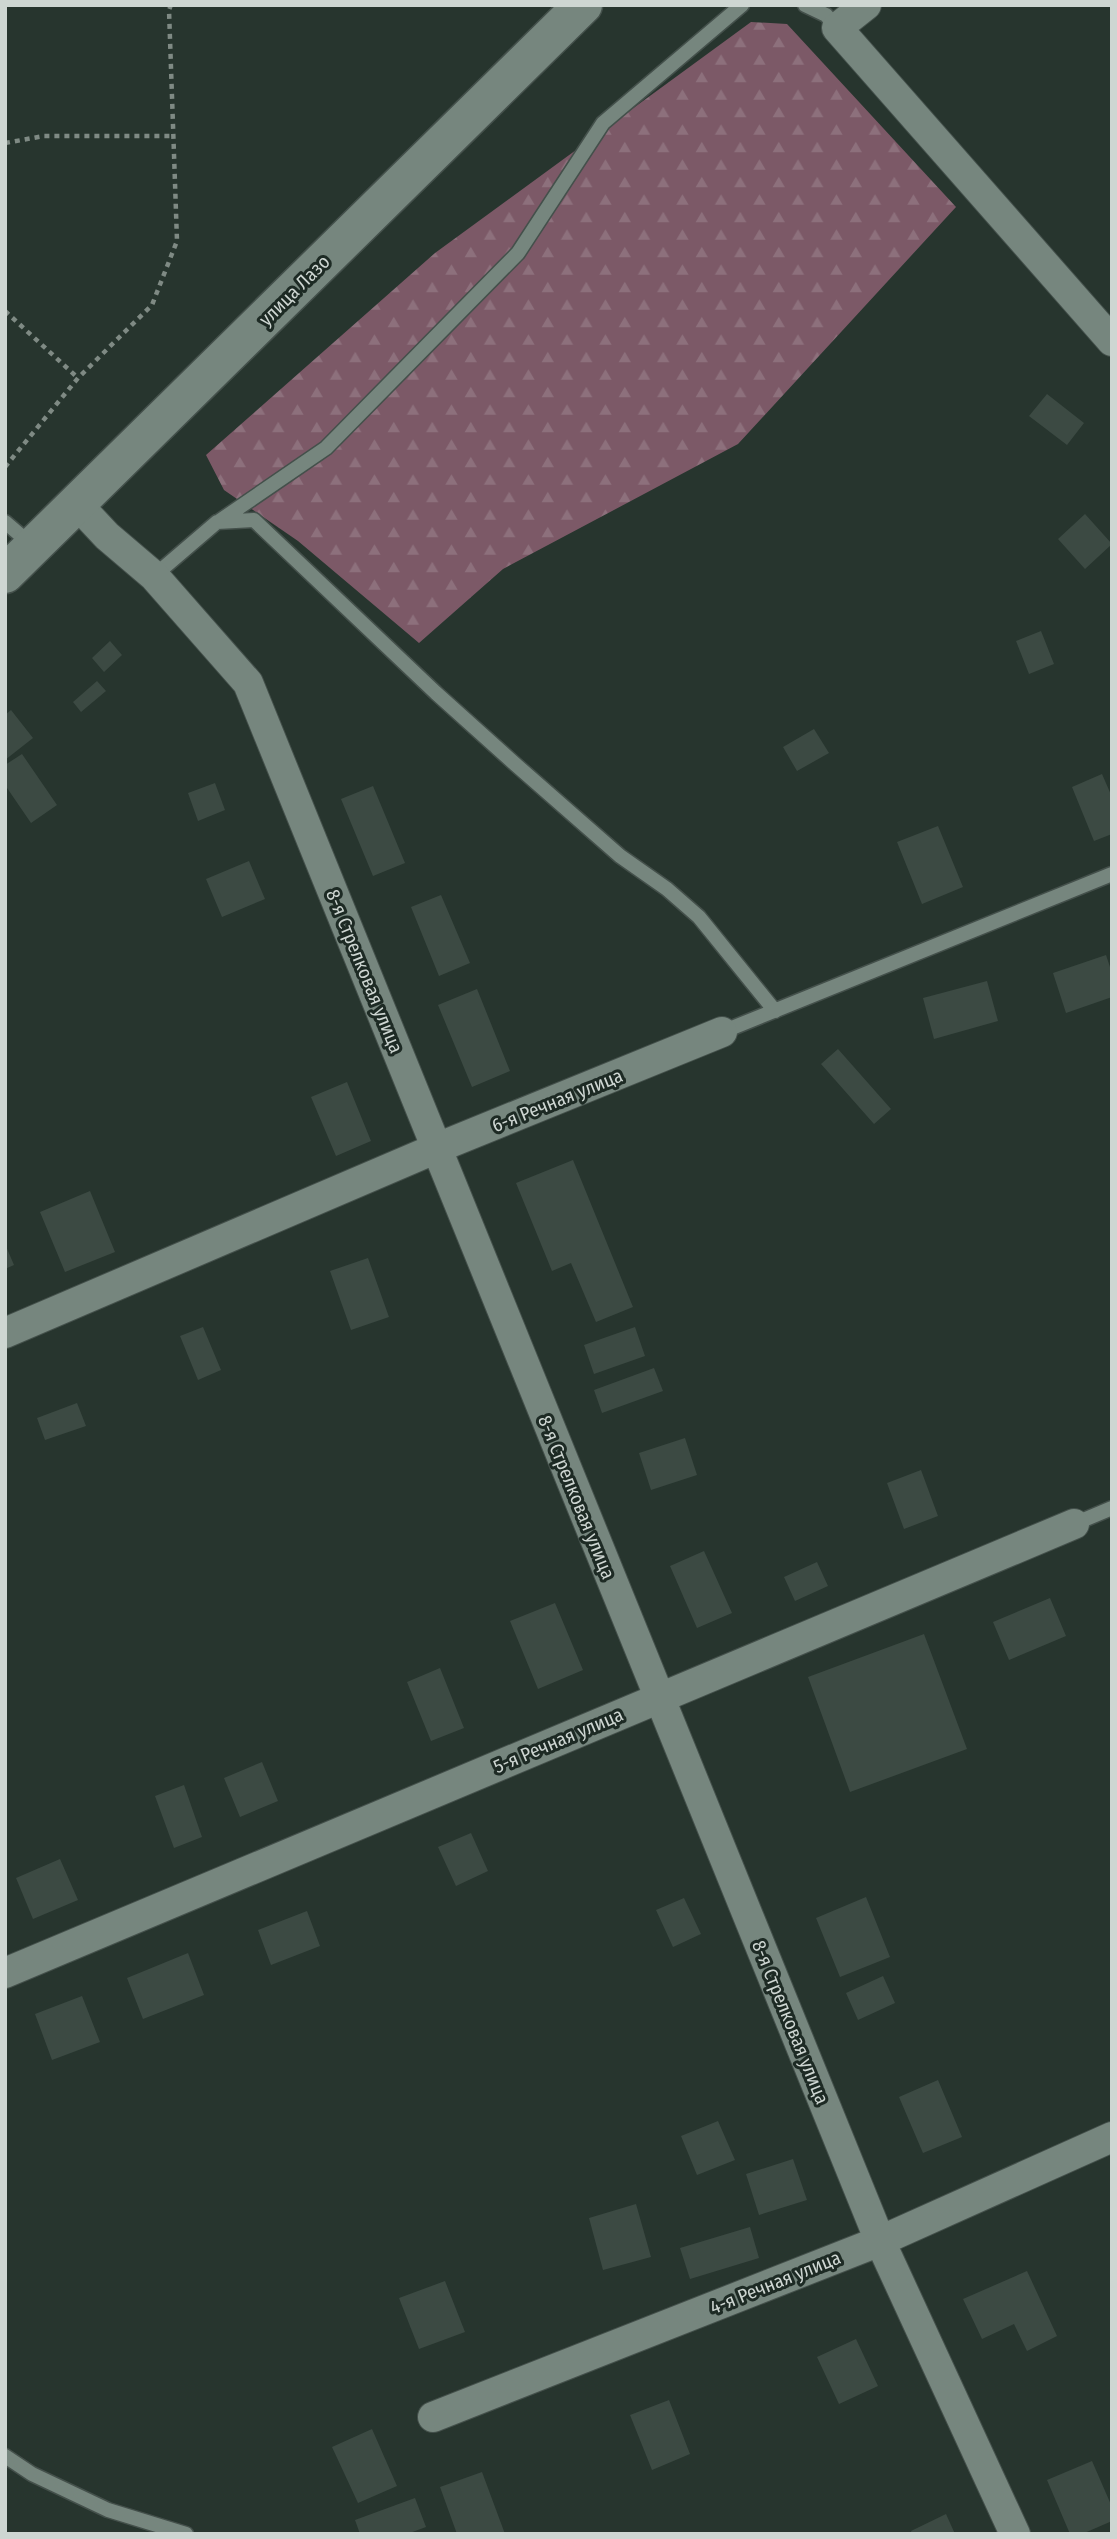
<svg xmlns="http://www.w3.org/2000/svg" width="1117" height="2539" font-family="'Fira Sans Condensed',sans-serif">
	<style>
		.forest { fill: url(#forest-firs) }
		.building { fill: #3c4a43 }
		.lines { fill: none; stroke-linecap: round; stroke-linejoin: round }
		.service-casing { stroke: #44504b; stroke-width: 17 }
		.minor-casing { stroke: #44504b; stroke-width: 32 }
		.secondary-casing { stroke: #44504b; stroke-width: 41 }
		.path { stroke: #7f8a84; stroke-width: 4.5; stroke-dasharray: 5 5; stroke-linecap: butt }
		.service { stroke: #76867e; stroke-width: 14 }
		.minor { stroke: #76867e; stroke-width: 30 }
		.secondary { stroke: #76867e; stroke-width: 38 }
		.labels { text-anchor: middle; stroke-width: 6; stroke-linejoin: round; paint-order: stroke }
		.street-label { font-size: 19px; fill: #ced6d2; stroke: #1d2a24 }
	</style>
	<defs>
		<pattern id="forest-firs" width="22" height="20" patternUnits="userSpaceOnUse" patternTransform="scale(1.75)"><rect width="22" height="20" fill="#7c5967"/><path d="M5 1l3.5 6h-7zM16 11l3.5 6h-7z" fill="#8d707c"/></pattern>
	</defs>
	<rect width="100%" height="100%" fill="#27352e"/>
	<path class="forest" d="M751,22L787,24L956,207L738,444L503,569L419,643L298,541L224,490L206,455L435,253Z"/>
	<path class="building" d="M1047,394L1084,423L1067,445L1029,416Z
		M1085,514L1112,544L1085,569L1058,539Z
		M1041,631L1054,664L1029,674L1016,641Z
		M110,641L122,655L104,672L92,658Z
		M97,681L106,691L81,712L73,702Z
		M11,710L33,738L5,760V715Z
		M814,729L829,753L797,771L783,747Z
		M22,754L57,805L31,823L5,785V765Z
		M1102,774L1112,797V834L1094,841L1072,787Z
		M215,783L225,810L198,821L188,793Z
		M373,786L405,863L373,876L341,799Z
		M938,826L963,887L922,904L897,842Z
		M249,861L265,899L222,917L206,879Z
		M441,895L470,963L439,976L411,907Z
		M1106,955L1112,973V997L1066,1013L1053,973Z
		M987,981L998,1021L934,1039L923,998Z
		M477,989L510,1071L472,1087L438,1005Z
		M838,1049L891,1109L874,1124L821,1064Z
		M347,1082L371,1141L336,1156L311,1097Z
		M573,1160L633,1307L596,1322L571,1263L552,1271L516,1183Z
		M90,1191L115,1252L65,1272L40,1212Z
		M5,1244L14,1265L5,1269Z
		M368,1258L389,1317L351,1330L330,1271Z
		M203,1327L221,1370L198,1380L180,1336Z
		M635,1327L645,1356L594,1374L584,1345Z
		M654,1368L663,1391L602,1413L594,1390Z
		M77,1403L86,1426L45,1440L37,1418Z
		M685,1438L697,1475L651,1490L639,1453Z
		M921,1470L938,1516L904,1529L887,1483Z
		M704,1551L732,1613L697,1628L670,1566Z
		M817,1562L828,1586L795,1601L784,1577Z
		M1050,1598L1066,1636L1009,1660L993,1622Z
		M555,1603L583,1670L538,1689L510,1621Z
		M924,1634L967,1749L850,1792L808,1677Z
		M440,1668L464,1728L431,1741L407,1682Z
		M262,1762L278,1801L240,1817L224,1778Z
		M184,1785L202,1837L174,1848L155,1796Z
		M471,1833L488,1871L456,1886L438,1847Z
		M60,1859L78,1900L33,1919L16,1878Z
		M866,1897L890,1957L840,1977L816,1918Z
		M684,1898L701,1934L673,1947L656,1910Z
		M307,1911L320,1946L271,1965L258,1930Z
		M188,1953L204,1995L143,2019L127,1978Z
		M883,1976L895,2003L858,2020L846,1993Z
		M82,1996L100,2042L52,2060L35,2014Z
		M938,2080L962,2137L923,2153L899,2097Z
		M718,2121L735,2160L697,2175L681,2136Z
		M793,2159L807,2200L759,2215L746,2174Z
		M636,2204L651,2257L603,2270L589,2218Z
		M750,2227L759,2258L690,2279L680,2248Z
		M1027,2271L1057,2336L1027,2351L1014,2324L982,2339L963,2299Z
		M445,2281L465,2332L419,2349L399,2298Z
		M856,2339L878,2386L839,2404L817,2357Z
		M669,2400L690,2454L652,2470L630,2415Z
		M372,2429L397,2486L358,2503L332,2447Z
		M1092,2461L1112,2507V2521L1082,2534H1070L1047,2480Z
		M482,2472L505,2534H457L440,2487Z
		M415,2498L426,2527L407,2534H360L355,2520Z
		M946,2514L955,2534H912L911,2531Z"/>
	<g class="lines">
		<g class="service-casing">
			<path id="service" d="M805,5L826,15L837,28
				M5,522L33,546
				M218,522L326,448L518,253L603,123L742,5
				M154,576L217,522L254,520L436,693L515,764L620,856L667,889L699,917L775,1011
				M722,1032L1112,874
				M1074,1524L1112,1508
				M5,2456L32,2474L108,2510L186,2534"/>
		</g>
		<g class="minor-casing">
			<path id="minor" d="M866,5L837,28L1112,341
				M77,504L107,536L154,576L248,683L880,2241L1015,2534
				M5,1333L437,1148L722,1032
				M5,1973L1074,1524
				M433,2417L880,2241L1112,2137"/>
		</g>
		<g class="secondary-casing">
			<path id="secondary" d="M5,574L583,5"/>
		</g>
		<path class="path" d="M5,143L44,136H173
			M5,311L78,378
			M5,467L78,378L152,305L177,241L169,10L171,5"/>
		<use href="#service" class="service"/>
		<use href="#minor" class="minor"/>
		<use href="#secondary" class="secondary"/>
	</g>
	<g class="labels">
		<g class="street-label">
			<text transform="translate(294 290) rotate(-45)" y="7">улица Лазо</text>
			<text transform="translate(365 971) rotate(68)" y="7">8-я Стрелковая улица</text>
			<text transform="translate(557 1100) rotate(-22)" y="7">6-я Речная улица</text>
			<text transform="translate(577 1497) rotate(68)" y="7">8-я Стрелковая улица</text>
			<text transform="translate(558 1740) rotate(-23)" y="7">5-я Речная улица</text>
			<text transform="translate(791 2022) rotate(68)" y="7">8-я Стрелковая улица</text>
			<text transform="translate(775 2282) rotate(-22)" y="7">4-я Речная улица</text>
		</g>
	</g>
	<rect width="1117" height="2539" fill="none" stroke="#ced6d2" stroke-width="14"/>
</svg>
